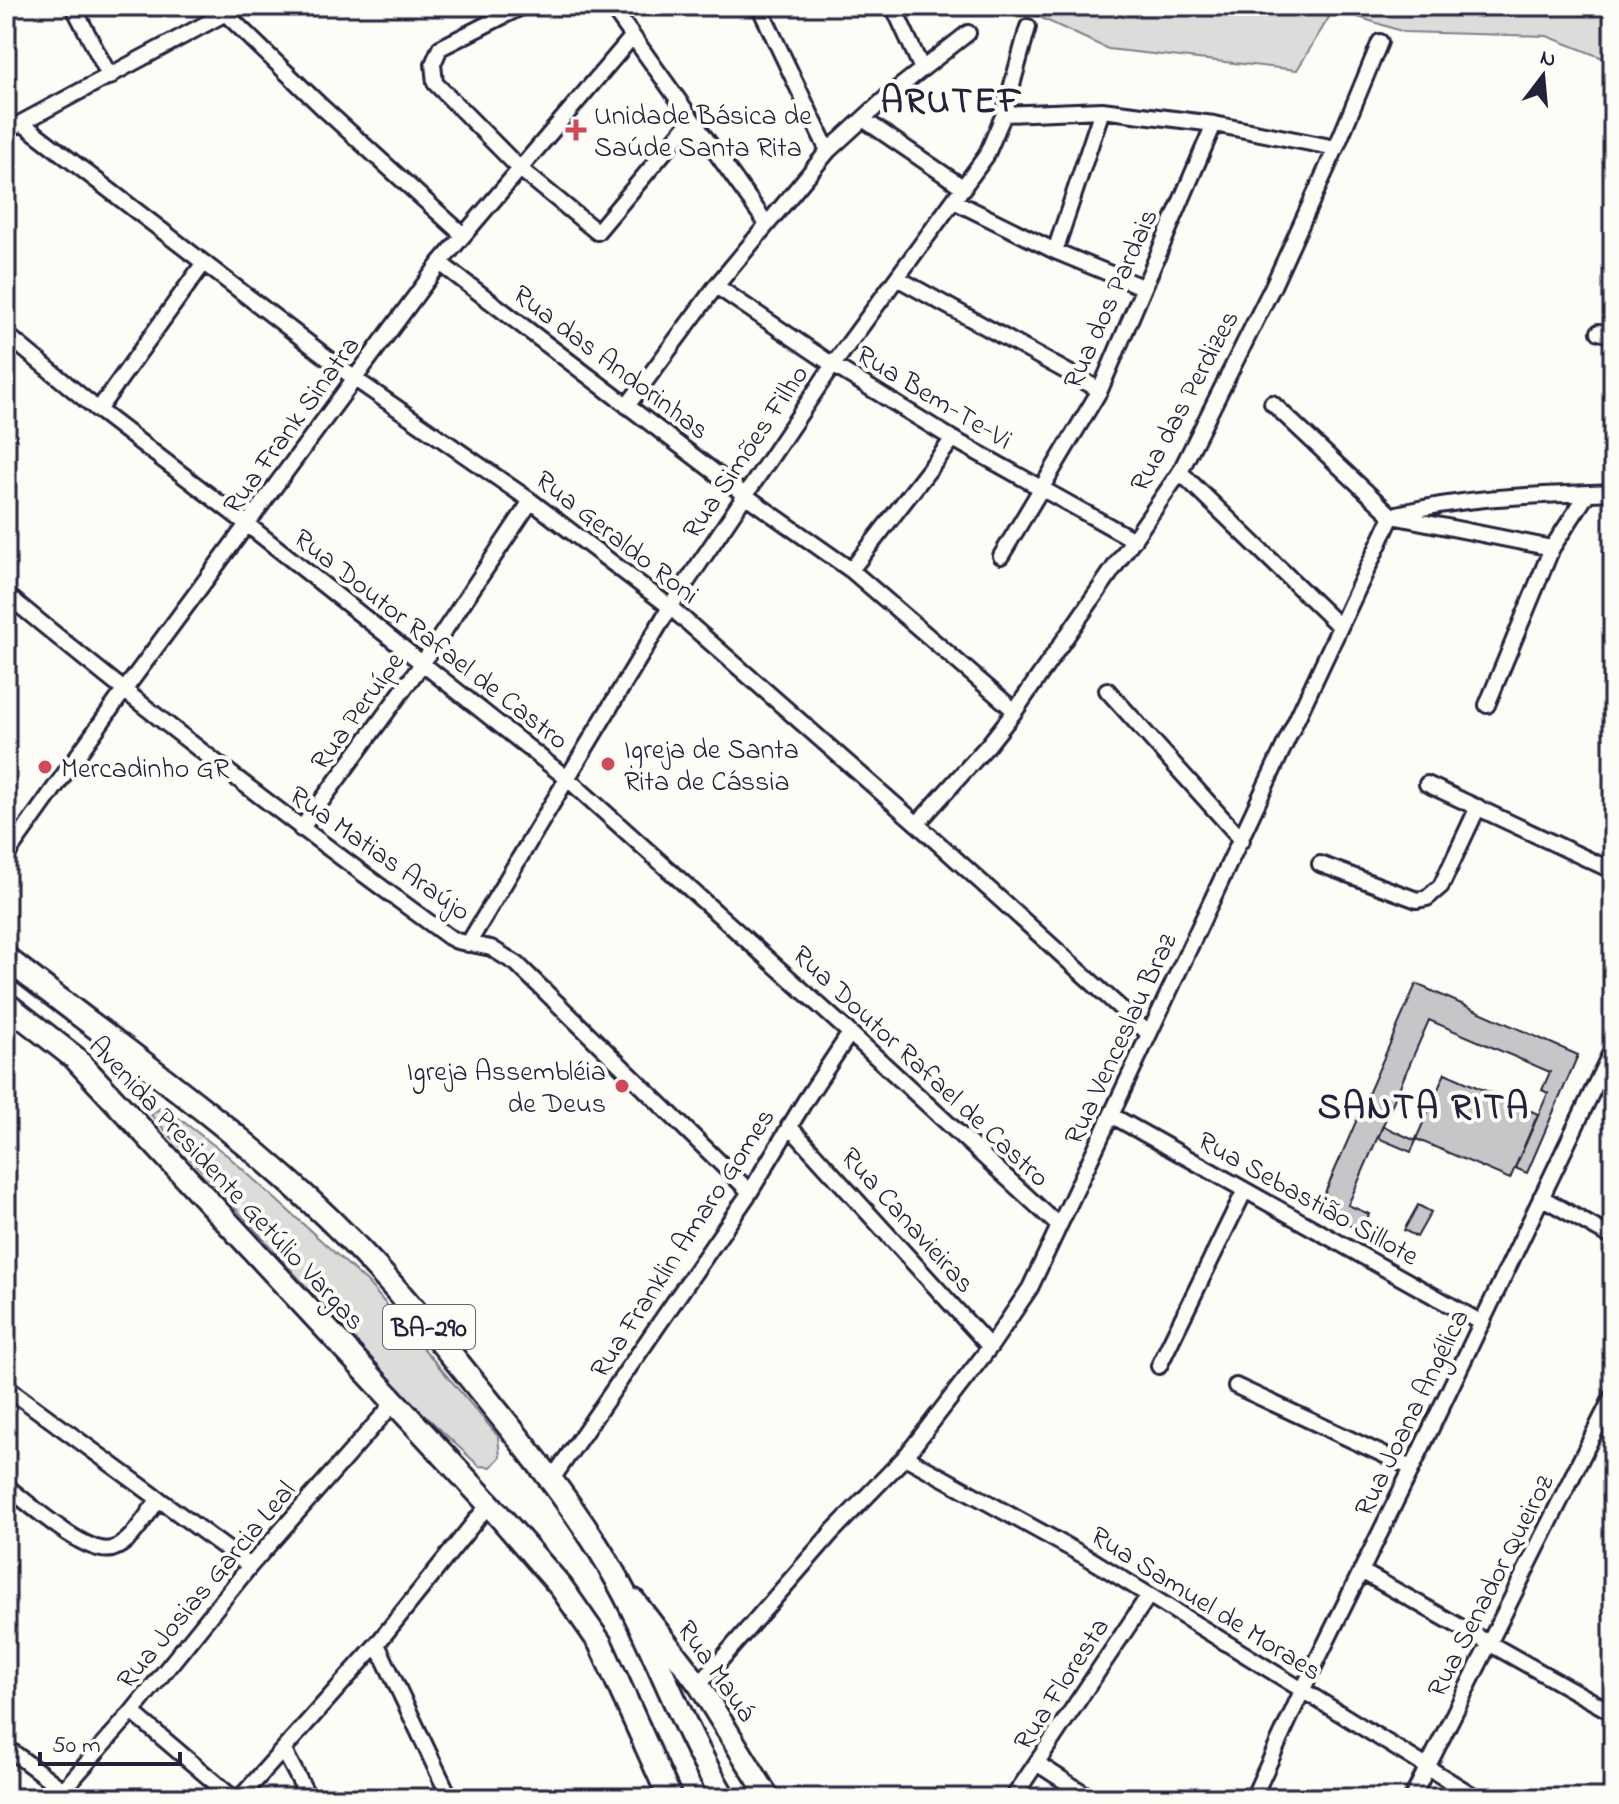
<svg xmlns="http://www.w3.org/2000/svg" width="1619" height="1804" font-family="'Indie Flower',sans-serif">
	<style>
		.green { fill: #dddcdb; stroke: #807f8b; stroke-width: 2 }
		.building { fill: #c6c6c8; stroke: #22223b; stroke-width: 2 }
		.lines { fill: none; stroke-linecap: round; stroke-linejoin: round }
		.street-casing { stroke: #22223b; stroke-width: 20 }
		.secondary-casing { stroke: #22223b; stroke-width: 26 }
		.primary-casing { stroke: #22223b; stroke-width: 28 }
		.street { stroke: #fdfcf7; stroke-width: 14 }
		.secondary { stroke: #fdfcf7; stroke-width: 20 }
		.primary { stroke: #fdfcf7; stroke-width: 22 }
		.poi-dot { fill: #d1495b; stroke: #fdfcf7; stroke-width: 3 }
		.labels { text-anchor: middle; stroke-width: 8; stroke-linejoin: round; paint-order: stroke }
		.shield { fill: #fdfcf7; stroke: #646373; stroke-width: 2 }
		.shield-label { font-size: 26px; font-weight: bold; fill: #22223b }
		.poi-label { font-size: 28px; fill: #22223b; stroke: #fdfcf7; text-anchor: start }
		.street-label { font-size: 28px; fill: #22223b; stroke: #fdfcf7 }
		.district-label { font-size: 36px; font-weight: bold; letter-spacing: 2px; fill: #22223b; stroke: #fdfcf7 }
	</style>
	<rect width="100%" height="100%" fill="#fdfcf7"/>
	<filter id="ink" filterUnits="userSpaceOnUse"><feTurbulence type="fractalNoise" baseFrequency=".0125" numOctaves="2"/><feDisplacementMap in="SourceGraphic" scale="16" xChannelSelector="R" yChannelSelector="G"/><feConvolveMatrix kernelMatrix="1 2 1 2 8 2 1 2 1" color-interpolation-filters="sRGB"/></filter>
	<g filter="url(#ink)">
		<path class="green" d="M1016,6H1613V62L1547,36L1404,32L1334,9L1297,70L1108,49Z
			M163,1106L228,1156L368,1283L498,1436L500,1457L491,1467L479,1466L410,1401L151,1115Z"/>
		<path class="building" d="M1416,984L1578,1055L1527,1173L1515,1168L1548,1093L1542,1090L1550,1072L1429,1020L1348,1205L1369,1214L1362,1231L1317,1211Z
			M1445,1073L1538,1114L1510,1179L1416,1139Z
			M1383,1126L1416,1141L1411,1152L1378,1138Z
			M1418,1205L1431,1212L1417,1237L1404,1230Z"/>
		<g class="lines">
			<g class="street-casing">
				<path id="street" d="M73,6L110,77
					M523,6L440,48L433,64L435,83L519,168L597,232L692,119
					M611,6L767,224
					M759,6L828,151
					M893,6L922,69
					M225,13L322,107L463,235
					M1004,114L1102,110L1214,124L1336,148
					M863,119L964,188
					M22,123L355,379L531,501L670,607L917,824L1148,1033
					M6,131L239,6
					M954,201L1055,251L1142,287
					M1055,251L1102,110
					M440,263L746,496L851,570L1015,711
					M897,278L1100,390
					M716,286L833,365L953,439L1134,540
					M1599,332L1613,336
					M6,334L98,410L248,525L569,780L850,1033L1059,1226
					M1272,403L1392,516L1552,548
					M627,406L716,286L828,151L888,96L968,33
					M98,410L203,264
					M1180,472L1339,626
					M1397,514C1467,496 1541,495 1613,492
					M1001,556L1100,390L1214,124
					M851,570L953,439
					M6,594C150,714 298,827 449,937L457,941L491,948L517,964L750,1192
					M1107,690L1242,840
					M1487,705L1552,548L1588,493
					M1427,784L1613,871
					M917,824L989,744L1015,711L1180,472L1273,286L1336,148L1380,42
					M301,829L422,664L531,501
					M6,856L123,692L440,263L632,37
					M1320,864L1417,900L1427,898L1441,886L1478,807
					M468,944L670,607L833,365L986,156L1004,114L1028,27
					M1111,1115L1482,1323
					M789,1126L990,1347
					M1541,1197L1613,1238
					M1159,1366L1244,1192
					M1236,1386L1412,1468
					M6,1387L250,1566
					M905,1457L1092,1560L1477,1798
					M552,1479L750,1192L805,1101L850,1033
					M6,1486C26,1501 86,1556 112,1549C132,1543 146,1515 159,1499
					M1361,1571L1613,1713
					M377,1644L450,1798
					M699,1685L833,1531L905,1457L990,1347L1030,1288L1392,516
					M132,1712L233,1798
					M6,1747L63,1790
					M284,1751L309,1798
					M1038,1764L1091,1798
					M56,1798L132,1712L250,1566L393,1404
					M240,1798L377,1644L489,1504
					M1013,1798L1149,1595
					M1253,1798L1302,1691L1412,1468L1613,1048
					M1412,1798L1613,1395"/>
			</g>
			<g class="secondary-casing">
				<path id="secondary" d="M634,1600L699,1685L769,1798"/>
			</g>
			<g class="primary-casing">
				<path id="primary" d="M6,958C107,1038 215,1112 309,1200C372,1258 426,1323 479,1389C521,1441 563,1492 599,1549C649,1628 676,1718 724,1798
					M6,1004L75,1058L489,1504L561,1587L600,1643L670,1798"/>
			</g>
			<use href="#street" class="street"/>
			<use href="#secondary" class="secondary"/>
			<use href="#primary" class="primary"/>
		</g>
	</g>
	<g class="poi-dot">
		<path d="M572 118h8v8h8v8h-8v8h-8v-8h-8v-8h8z"/>
		<circle cx="608" cy="764" r="8"/>
		<circle cx="45" cy="767" r="8"/>
		<circle cx="622" cy="1086" r="8"/>
	</g>
	<g class="labels">
		<rect class="shield" x="383" y="1305" width="92" height="44" rx="6"/>
		<g class="shield-label">
			<text x="429" y="1336">BA-290</text>
		</g>
		<g class="poi-label">
			<text x="594" y="124">Unidade Básica de<tspan x="594" dy="32">Saúde Santa Rita</tspan></text>
			<text x="624" y="758">Igreja de Santa<tspan x="624" dy="32">Rita de Cássia</tspan></text>
			<text x="61" y="777">Mercadinho GR</text>
			<text x="606" y="1080" text-anchor="end">Igreja Assembléia<tspan x="606" dy="32">de Deus</tspan></text>
		</g>
		<g class="street-label">
			<text transform="translate(1109 298) rotate(-66)" y="10">Rua dos Pardais</text>
			<text transform="translate(612 361) rotate(37)" y="10">Rua das Andorinhas</text>
			<text transform="translate(935 396) rotate(31)" y="10">Rua Bem-Te-Vi</text>
			<text transform="translate(1183 400) rotate(-62)" y="10">Rua das Perdizes</text>
			<text transform="translate(290 424) rotate(-54)" y="10">Rua Frank Sinatra</text>
			<text transform="translate(744 451) rotate(-56)" y="10">Rua Simões Filho</text>
			<text transform="translate(618 536) rotate(38)" y="10">Rua Geraldo Roni</text>
			<text transform="translate(432 638) rotate(38)" y="10">Rua Doutor Rafael de Castro</text>
			<text transform="translate(356 710) rotate(-54)" y="10">Rua Peruípe</text>
			<text transform="translate(381 852) rotate(35)" y="10">Rua Matias Araújo</text>
			<text transform="translate(1119 1038) rotate(-65)" y="10">Rua Venceslau Braz</text>
			<text transform="translate(922 1065) rotate(43)" y="10">Rua Doutor Rafael de Castro</text>
			<text transform="translate(228 1182) rotate(47)" y="10">Avenida Presidente Getúlio Vargas</text>
			<text transform="translate(1309 1197) rotate(29)" y="10">Rua Sebastião Sillote</text>
			<text transform="translate(909 1219) rotate(48)" y="10">Rua Canavieiras</text>
			<text transform="translate(681 1242) rotate(-57)" y="10">Rua Franklin Amaro Gomes</text>
			<text transform="translate(1410 1412) rotate(-64)" y="10">Rua Joana Angélica</text>
			<text transform="translate(205 1584) rotate(-50)" y="10">Rua Josias Garcia Leal</text>
			<text transform="translate(1489 1585) rotate(-63)" y="10">Rua Senador Queiroz</text>
			<text transform="translate(1207 1602) rotate(32)" y="10">Rua Samuel de Moraes</text>
			<text transform="translate(718 1670) rotate(55)" y="10">Rua Mauá</text>
			<text transform="translate(1060 1683) rotate(-57)" y="10">Rua Floresta</text>
		</g>
		<g class="district-label">
			<text x="952" y="112">ARUTEF</text>
			<text x="1424" y="1118">SANTA RITA</text>
		</g>
	</g>
	<rect width="1619" height="1804" fill="none" stroke="#fdfcf7" stroke-width="32"/>
	<rect x="16" y="16" width="1587" height="1772" fill="none" stroke="#22223b" stroke-width="3" filter="url(#ink)"/>
	<g transform="translate(1543 76) rotate(16)" stroke="#fdfcf7" stroke-width="6" paint-order="stroke">
	<path d="M0-6L14 30L0 20L-14 30Z" fill="#22223b"/>
	<text y="-12" font-size="22" font-weight="bold" text-anchor="middle" fill="#22223b">N</text>
	</g>
	<path d="M40 1752v12h140v-12" fill="none" stroke="#22223b" stroke-width="4"/>
	<text x="52" y="1752" font-size="24" fill="#22223b" stroke="#fdfcf7" stroke-width="6" paint-order="stroke">50 m</text>
</svg>
